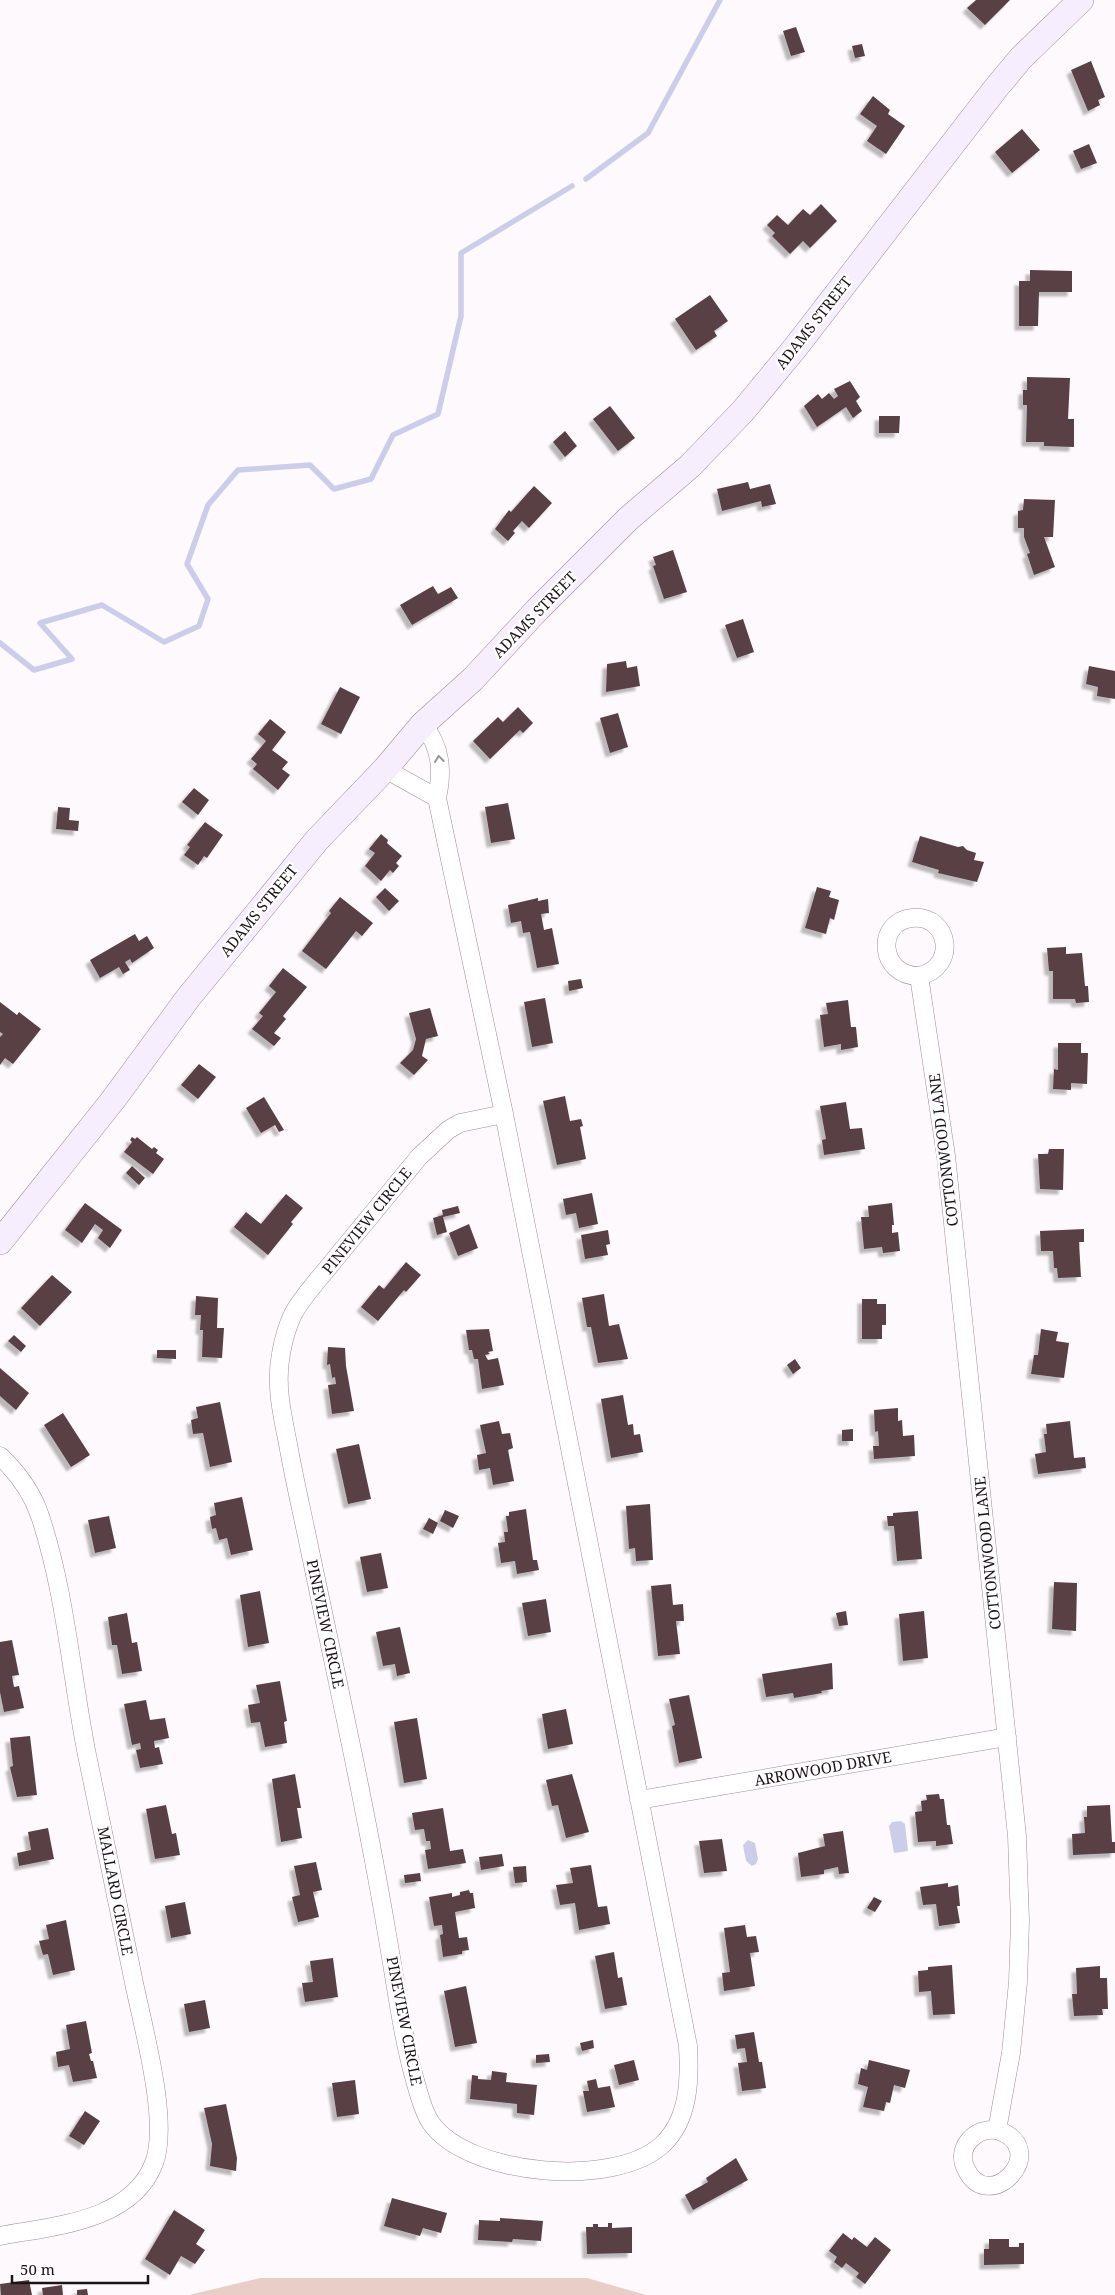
<svg xmlns="http://www.w3.org/2000/svg" width="1115" height="2295" font-family="'Noto Serif',serif">
	<style>
		.green { fill: #e9cec7 }
		.water { fill: #cccdeb }
		.lines { fill: none; stroke-linecap: round; stroke-linejoin: round }
		.stream { stroke: #cccdeb; stroke-width: 5.5 }
		.building { fill: #594044; filter: url(#shadow) }
		.street-casing { stroke: #a38b9b; stroke-width: 19 }
		.secondary-casing { stroke: #a38b9b; stroke-width: 26 }
		.street { stroke: #fff; stroke-width: 18 }
		.secondary { stroke: #f7eefd; stroke-width: 25 }
		.oneway { stroke: #999598 }
		.labels { text-anchor: middle; stroke-width: 5; stroke-linejoin: round; paint-order: stroke }
		.street-label { font-size: 15px; fill: #1c1319; stroke: #fff }
	</style>
	<defs>
		<filter id="shadow"><feDropShadow dx="-4.5" dy="4.5" stdDeviation="1" flood-color="#0004"/></filter>
	</defs>
	<rect width="100%" height="100%" fill="#fef9fc"/>
	<path class="green" d="M260,2278H587L646,2295H189Z"/>
	<path class="water" d="M901,1821L905,1824L908,1851L894,1853L889,1826L892,1822Z
		M748,1840L755,1843L758,1859L756,1864L752,1866L746,1861L743,1845Z"/>
	<g class="lines">
		<path class="stream" d="M586,179L648,133L720,0
			M0,643L34,670L72,659L40,623L102,605L164,642L199,626L208,599L187,564L208,505L238,470L310,465L334,489L371,479L393,435L438,414L461,316V253L572,186"/>
	</g>
	<path class="building" d="M976,0H1010L985,25L967,8Z
		M796,27L805,52L791,56L783,31Z
		M862,44L865,56L855,58L852,46Z
		M1091,61L1105,97L1098,100L1100,105L1088,111L1071,70Z
		M873,96L890,110L888,114L905,126L886,154L867,141L877,126L860,114Z
		M1022,129L1040,150L1012,173L995,152Z
		M1089,144L1097,163L1081,169L1073,151Z
		M821,204L837,221L810,248L803,241L790,254L772,236L775,233L767,225L777,215L788,225L803,209L810,215Z
		M1030,270L1072,271V292H1039L1038,326H1019V281H1030Z
		M710,295L728,321L714,331L717,336L696,350L675,319Z
		M1027,377L1070,378L1068,419H1074V447L1044,446V442H1026L1027,405H1023V390H1027Z
		M850,381L860,397L856,401L862,411L853,418L846,407L817,427L804,406L818,394L822,399L829,393L834,399L838,396L834,389Z
		M610,406L635,438L618,451L593,419Z
		M879,416H900L899,433H879Z
		M565,431L577,446L565,457L553,442Z
		M748,482L750,489L770,484L776,504L762,507L761,501L722,511L717,489Z
		M534,486L552,503L529,528L522,521L513,531L515,533L508,541L495,529L509,510L511,512Z
		M1024,499L1055,500L1053,537H1044L1055,567L1034,575L1027,554L1030,553L1024,537V528H1018V511L1023,510Z
		M673,550L687,592L664,599L653,566L656,565L653,557Z
		M433,586L438,594L451,587L458,598L412,625L400,605Z
		M743,619L754,652L737,658L725,625Z
		M626,661L627,668L637,666L640,686L606,692L607,664Z
		M1089,666L1115,671V699L1097,696L1098,687L1086,684Z
		M340,687L360,697L341,734L321,724Z
		M518,707L533,723L523,733L520,730L490,759L473,741L498,717L503,722Z
		M618,713L628,747L610,753L600,718Z
		M270,719L286,732L272,750L288,762L282,769L290,775L278,790L253,769L257,764L251,759L266,741L258,734Z
		M194,788L209,800L198,815L182,802Z
		M508,803L515,839L491,843L485,807Z
		M58,807L70,808L69,820L79,821L78,831L56,829Z
		M205,822L223,835L207,858L204,856L198,865L184,855L190,847L187,845Z
		M381,834L388,840L387,843L402,856L396,863L399,866L393,873L390,870L381,881L365,866L375,853L369,849Z
		M920,836L958,847L963,846L967,850L976,853L974,860L984,862L977,882L938,873L939,870L912,862Z
		M817,887L831,891L829,897L839,900L834,920L830,918L826,934L805,928Z
		M385,888L399,901L389,911L376,897Z
		M340,897L373,923L362,936L356,931L326,969L302,951L331,913L329,911Z
		M538,898V901L548,899L549,913L541,914L544,930L552,928L559,964L537,968L530,932L523,933L521,921L511,923L508,905Z
		M135,934L139,941L147,936L154,948L132,963L130,959L125,962L130,970L123,974L119,967L100,978L90,960Z
		M1066,947V954L1082,953L1085,986H1088L1089,1002L1076,1003L1075,999H1053V971H1049L1047,948Z
		M283,968L307,987L283,1016L286,1019L274,1033L281,1038L274,1046L252,1029L263,1016L259,1013L276,992L269,986Z
		M581,979L583,988L569,991L568,981Z
		M545,998L553,1043L532,1047L524,1002Z
		M848,1000L851,1027H856L858,1047L841,1050V1044L824,1047L820,1015L828,1014L826,1003Z
		M0,1002L17,1015L19,1012L41,1029L13,1064L5,1058L0,1065V1037L3,1034L0,1032Z
		M430,1008L438,1036L426,1039L422,1056L428,1060L414,1075L400,1063L413,1050L416,1039L409,1013Z
		M1058,1043H1081V1053H1088L1087,1084L1071,1083V1090L1053,1089L1054,1069L1058,1070Z
		M199,1064L216,1077L198,1099L181,1085Z
		M565,1096L570,1121L581,1119L583,1126L580,1127L586,1159L557,1165L543,1101Z
		M264,1097L284,1130L279,1132L275,1125L261,1133L246,1108Z
		M846,1102L850,1129L862,1128L865,1149L824,1155L822,1140L826,1139L820,1106Z
		M132,1137L135,1139L137,1137L152,1149L154,1147L158,1150L156,1153L164,1159L153,1174L124,1152L132,1142L130,1140Z
		M1049,1149H1064L1063,1190L1040,1189L1038,1154H1048Z
		M132,1166L145,1178L139,1185L126,1173Z
		M592,1193L598,1224L579,1228L576,1213L566,1215L563,1199Z
		M286,1194L303,1208L291,1222L293,1224L268,1255L234,1227L246,1212L261,1224Z
		M85,1203L122,1230L110,1248L98,1238L103,1230L95,1224L82,1243L65,1230Z
		M892,1203L894,1225H892V1233L898,1232L900,1251L883,1253L882,1247L864,1249L861,1217H869L868,1206Z
		M458,1206L460,1213L443,1217L447,1232L437,1235L433,1218L443,1215L442,1210Z
		M469,1224L478,1248L458,1256L449,1233Z
		M1084,1229V1242H1079L1081,1277L1058,1278L1057,1268H1054L1053,1251H1041L1040,1231Z
		M608,1230L610,1244L606,1245L608,1255L585,1259L581,1235Z
		M406,1262L421,1275L406,1292L404,1290L378,1321L361,1307L379,1285L384,1289Z
		M52,1275L72,1292L40,1326L21,1308Z
		M604,1294L609,1326L619,1324L628,1359L598,1363L591,1327H587L582,1298Z
		M196,1296L218,1298L217,1328H224L222,1358L202,1357L203,1330H200L201,1315H195Z
		M862,1299H877V1304H886V1325H882V1339H862Z
		M489,1329L493,1351L488,1352L490,1354L485,1355L488,1360L498,1358L504,1385L482,1389L478,1359H474L472,1350H469L466,1330Z
		M1041,1329L1058,1332L1056,1341L1069,1343L1064,1378L1031,1374L1034,1355H1038Z
		M14,1335L26,1346L21,1352L8,1341Z
		M328,1347L345,1348L346,1366L354,1411L332,1414L328,1385L336,1384L335,1377L332,1378L330,1364L327,1365Z
		M157,1350H176V1359L157,1358Z
		M795,1359L801,1368L793,1374L787,1365Z
		M0,1368L29,1393L16,1410L0,1396Z
		M623,1395L628,1425L633,1424L634,1435L640,1434L643,1452L611,1458L601,1399Z
		M220,1402L232,1462L210,1467L203,1433L193,1434L191,1420L198,1418L196,1407Z
		M898,1408V1421L902,1420L903,1436L914,1435L915,1456L874,1459L873,1446H879L878,1431L875,1432L874,1410Z
		M63,1413L90,1455L71,1467L44,1425Z
		M499,1421L502,1434L510,1433L513,1448L508,1450L514,1481L493,1485L490,1468L479,1470L477,1455L486,1453L480,1425Z
		M1070,1421L1074,1458L1085,1457L1086,1468L1038,1474L1035,1454L1046,1452L1044,1434H1047L1046,1424Z
		M853,1429V1441H842V1430Z
		M359,1444L371,1499L348,1504L336,1449Z
		M242,1497L253,1550L231,1555L227,1538L219,1540L216,1528L212,1529L210,1517L216,1515L214,1503Z
		M650,1504L653,1560L636,1561L635,1548L629,1549L626,1506Z
		M526,1509L533,1560H537L539,1570L517,1574L515,1561L501,1563L498,1543L505,1542L504,1532H508L506,1516H509V1512Z
		M445,1510L459,1516L453,1528L440,1521Z
		M918,1511L922,1559L897,1561L894,1526H888L887,1516H893V1513Z
		M109,1516L116,1548L95,1553L88,1520Z
		M429,1518L438,1523L433,1534L423,1529Z
		M381,1553L388,1588L367,1592L360,1557Z
		M1054,1582L1077,1583L1076,1631L1052,1629Z
		M671,1584L673,1605L683,1604L684,1621H676L680,1654L658,1656L651,1586Z
		M260,1591L269,1643L248,1647L240,1595Z
		M546,1599L551,1632L528,1636L522,1603Z
		M846,1611L848,1625L839,1626L836,1613Z
		M924,1611L928,1658L903,1661L899,1614Z
		M127,1613L132,1643L137,1642L142,1671L122,1674L117,1645H112L108,1617Z
		M400,1627L410,1673L397,1676L395,1664L383,1666L376,1632Z
		M12,1640L19,1675L12,1676L14,1687L19,1686L24,1708L4,1712L0,1692V1642Z
		M832,1663L833,1689L821,1691L822,1693L794,1698L793,1693L766,1697L762,1674Z
		M280,1681L287,1721L284,1722L287,1743L265,1747L260,1722L251,1723L248,1705L260,1703L256,1685Z
		M689,1695L702,1758L679,1763L672,1726L675,1725L669,1699Z
		M146,1700L150,1720L165,1718L169,1738L154,1741L155,1748L159,1747L163,1764L140,1768L136,1750L141,1749L140,1743L132,1745L124,1704Z
		M566,1709L573,1744L548,1749L542,1714Z
		M417,1718L427,1779L404,1783L394,1722Z
		M30,1736L37,1795L17,1797L10,1767L13,1766L10,1738Z
		M295,1774L301,1808H297L302,1838L281,1842L272,1779Z
		M572,1774L589,1832L566,1838L558,1805L552,1806L546,1780Z
		M939,1794L940,1799H944L947,1825H950L953,1844L936,1846V1841L918,1842L915,1812L922,1811L921,1801L927,1800L926,1795Z
		M166,1805L172,1834L176,1833L180,1855L155,1859L146,1809Z
		M1110,1805L1112,1842H1115V1853L1073,1855L1072,1834L1085,1833L1084,1817H1087V1806Z
		M443,1808L450,1851L463,1849L466,1863L428,1869L425,1850L431,1849L430,1841H426L424,1829L415,1830L412,1813Z
		M48,1828L54,1859L19,1866L17,1853L31,1850L28,1832Z
		M843,1831L849,1873L839,1874L838,1867L824,1870V1874L801,1877L798,1853L825,1846L823,1834Z
		M722,1839L727,1871L704,1873L699,1841Z
		M502,1854L504,1866L481,1870L479,1857Z
		M316,1862L322,1890L313,1892L319,1917L298,1922L292,1897L300,1895L294,1866Z
		M591,1865L598,1907L607,1906L610,1924L579,1930L575,1903L560,1905L556,1885L573,1883L570,1868Z
		M526,1866L527,1882L515,1883L513,1867Z
		M420,1873L421,1881L405,1883L404,1875Z
		M948,1883V1887L958,1885L960,1906H957L960,1923L939,1926L936,1904L923,1905L920,1887Z
		M469,1890L470,1893H473L475,1908L455,1912L459,1938L467,1937L469,1950L462,1951V1954L443,1957L440,1935L443,1934L442,1925L434,1926L429,1897L452,1893V1897L460,1895V1892Z
		M874,1897L882,1901L875,1912L867,1908Z
		M185,1902L191,1934L171,1938L165,1906Z
		M66,1920L75,1970L53,1975L48,1954L43,1955L39,1941L49,1939L46,1925Z
		M745,1925L747,1937L756,1936L759,1952L750,1953L755,1986L724,1991L722,1973L730,1972L724,1928Z
		M614,1952L618,1978L622,1977L627,2005L605,2009L595,1956Z
		M333,1958L338,1997L305,2002L302,1983L313,1982L310,1961Z
		M952,1965L955,2014L933,2015L931,1991L919,1992L918,1971L928,1970V1967Z
		M1100,1966V1978H1107L1108,2009H1102L1103,2015L1074,2016L1072,1994H1077L1076,1968Z
		M466,1986L477,2043L455,2047L444,1991Z
		M205,2000L210,2028L189,2032L184,2004Z
		M86,2021L92,2053L89,2054L91,2061H93L97,2078L73,2082L69,2065L58,2067L56,2052L70,2049L66,2025Z
		M754,2032L759,2062H762L766,2088L742,2091L738,2063L747,2062L745,2048L737,2049L735,2035Z
		M593,2040L594,2048L582,2051L580,2043Z
		M549,2054L550,2062L536,2063V2055Z
		M634,2060L639,2080L619,2085L614,2065Z
		M869,2060L910,2070L905,2088L894,2085L890,2103L886,2102L884,2111L863,2107L868,2087L858,2084L861,2068L867,2070Z
		M492,2071L507,2073L506,2082L537,2085L534,2115L517,2113V2104L470,2099L472,2075L478,2076V2079L491,2080Z
		M596,2079L598,2088L610,2086L615,2107L587,2112L583,2091H589L587,2081Z
		M355,2080L359,2114L337,2117L332,2083Z
		M226,2104L237,2158L236,2171L210,2166L212,2144L204,2108Z
		M85,2111L100,2121L84,2145L69,2136Z
		M736,2158L748,2180L693,2210L685,2195L708,2182L706,2178Z
		M392,2198L447,2213L441,2233L423,2228L420,2236L384,2226Z
		M174,2210L205,2230L196,2244L205,2250L195,2264L181,2256L170,2275L145,2259Z
		M500,2218L543,2221L541,2241L513,2239L512,2242L478,2240L479,2220L500,2221Z
		M608,2223H612V2228L632,2227V2253L587,2254L586,2227H593V2224H598V2227H608Z
		M843,2233L852,2240L854,2237L867,2247L875,2237L891,2250L865,2284L856,2277L859,2273L846,2263L842,2268L834,2262L837,2257L829,2251Z
		M989,2239H1009V2247H1019V2243H1024V2264L984,2265V2249H989Z
		M29,2280L32,2295H1L0,2284Z
		M62,2285L63,2295H43L42,2288Z
		M87,2289L88,2295H77V2290Z"/>
	<g class="lines">
		<g class="street-casing">
			<path id="street" d="M423,724C441,747 443,771 437,798L504,1114L460,1123L448,1130L419,1157C391,1191 363,1225 335,1259C321,1277 304,1294 293,1314C287,1327 283,1341 281,1354C275,1384 282,1414 288,1444C294,1478 302,1512 309,1546C336,1675 365,1804 387,1934C396,1984 402,2036 416,2084C420,2097 423,2112 431,2123C468,2176 616,2189 663,2144C689,2119 690,2080 688,2046L504,1114
				M385,769L437,798
				M919,976C958,968 950,914 912,918C875,922 879,976 919,976L946,1156L1017,1836L1020,1921L1018,1982L1011,2053L997,2130C976,2127 955,2147 966,2169C989,2217 1053,2149 997,2130
				M0,1456C19,1474 32,1492 40,1516C65,1591 71,1672 86,1750C101,1826 117,1902 133,1978C142,2024 170,2121 154,2163C132,2222 52,2226 0,2236
				M639,1800L1007,1737"/>
		</g>
		<g class="secondary-casing">
			<path id="secondary" d="M0,1242L113,1100L188,998L317,840L385,769L423,724L473,679L537,610L628,519L690,466L743,411L795,348L996,88L1021,58L1081,0"/>
		</g>
		<use href="#street" class="street"/>
		<use href="#secondary" class="secondary"/>
	</g>
	<defs><path id="oneway-chevron" d="M-2-3.5L2.5 0L-2 3.5" fill="none" stroke-width="1.6" stroke-linecap="round" stroke-linejoin="round" transform="scale(1.25)"/></defs>
	<use class="oneway" href="#oneway-chevron" transform="translate(439 759) rotate(-97)"/>
	<g class="labels">
		<g class="street-label">
			<text transform="translate(814 323) rotate(-52)" y="5">ADAMS STREET</text>
			<text transform="translate(535 615) rotate(-46)" y="5">ADAMS STREET</text>
			<text transform="translate(259 911) rotate(-51)" y="5">ADAMS STREET</text>
			<text transform="translate(944 1150) rotate(-97)" y="5">COTTONWOOD LANE</text>
			<text transform="translate(367 1221) rotate(-51)" y="5">PINEVIEW CIRCLE</text>
			<text transform="translate(988 1553) rotate(-96)" y="5">COTTONWOOD LANE</text>
			<text transform="translate(325 1624) rotate(78)" y="5">PINEVIEW CIRCLE</text>
			<text transform="translate(823 1769) rotate(-10)" y="5">ARROWOOD DRIVE</text>
			<text transform="translate(115 1891) rotate(79)" y="5">MALLARD CIRCLE</text>
			<text transform="translate(404 2021) rotate(79)" y="5">PINEVIEW CIRCLE</text>
		</g>
	</g>
	<path d="M12 2275v8h136v-8" fill="none" stroke="#1c1319" stroke-width="2.5"/>
	<text x="20" y="2275" font-size="15" fill="#1c1319" stroke="#ffffff" stroke-width="4" paint-order="stroke">50 m</text>
</svg>
